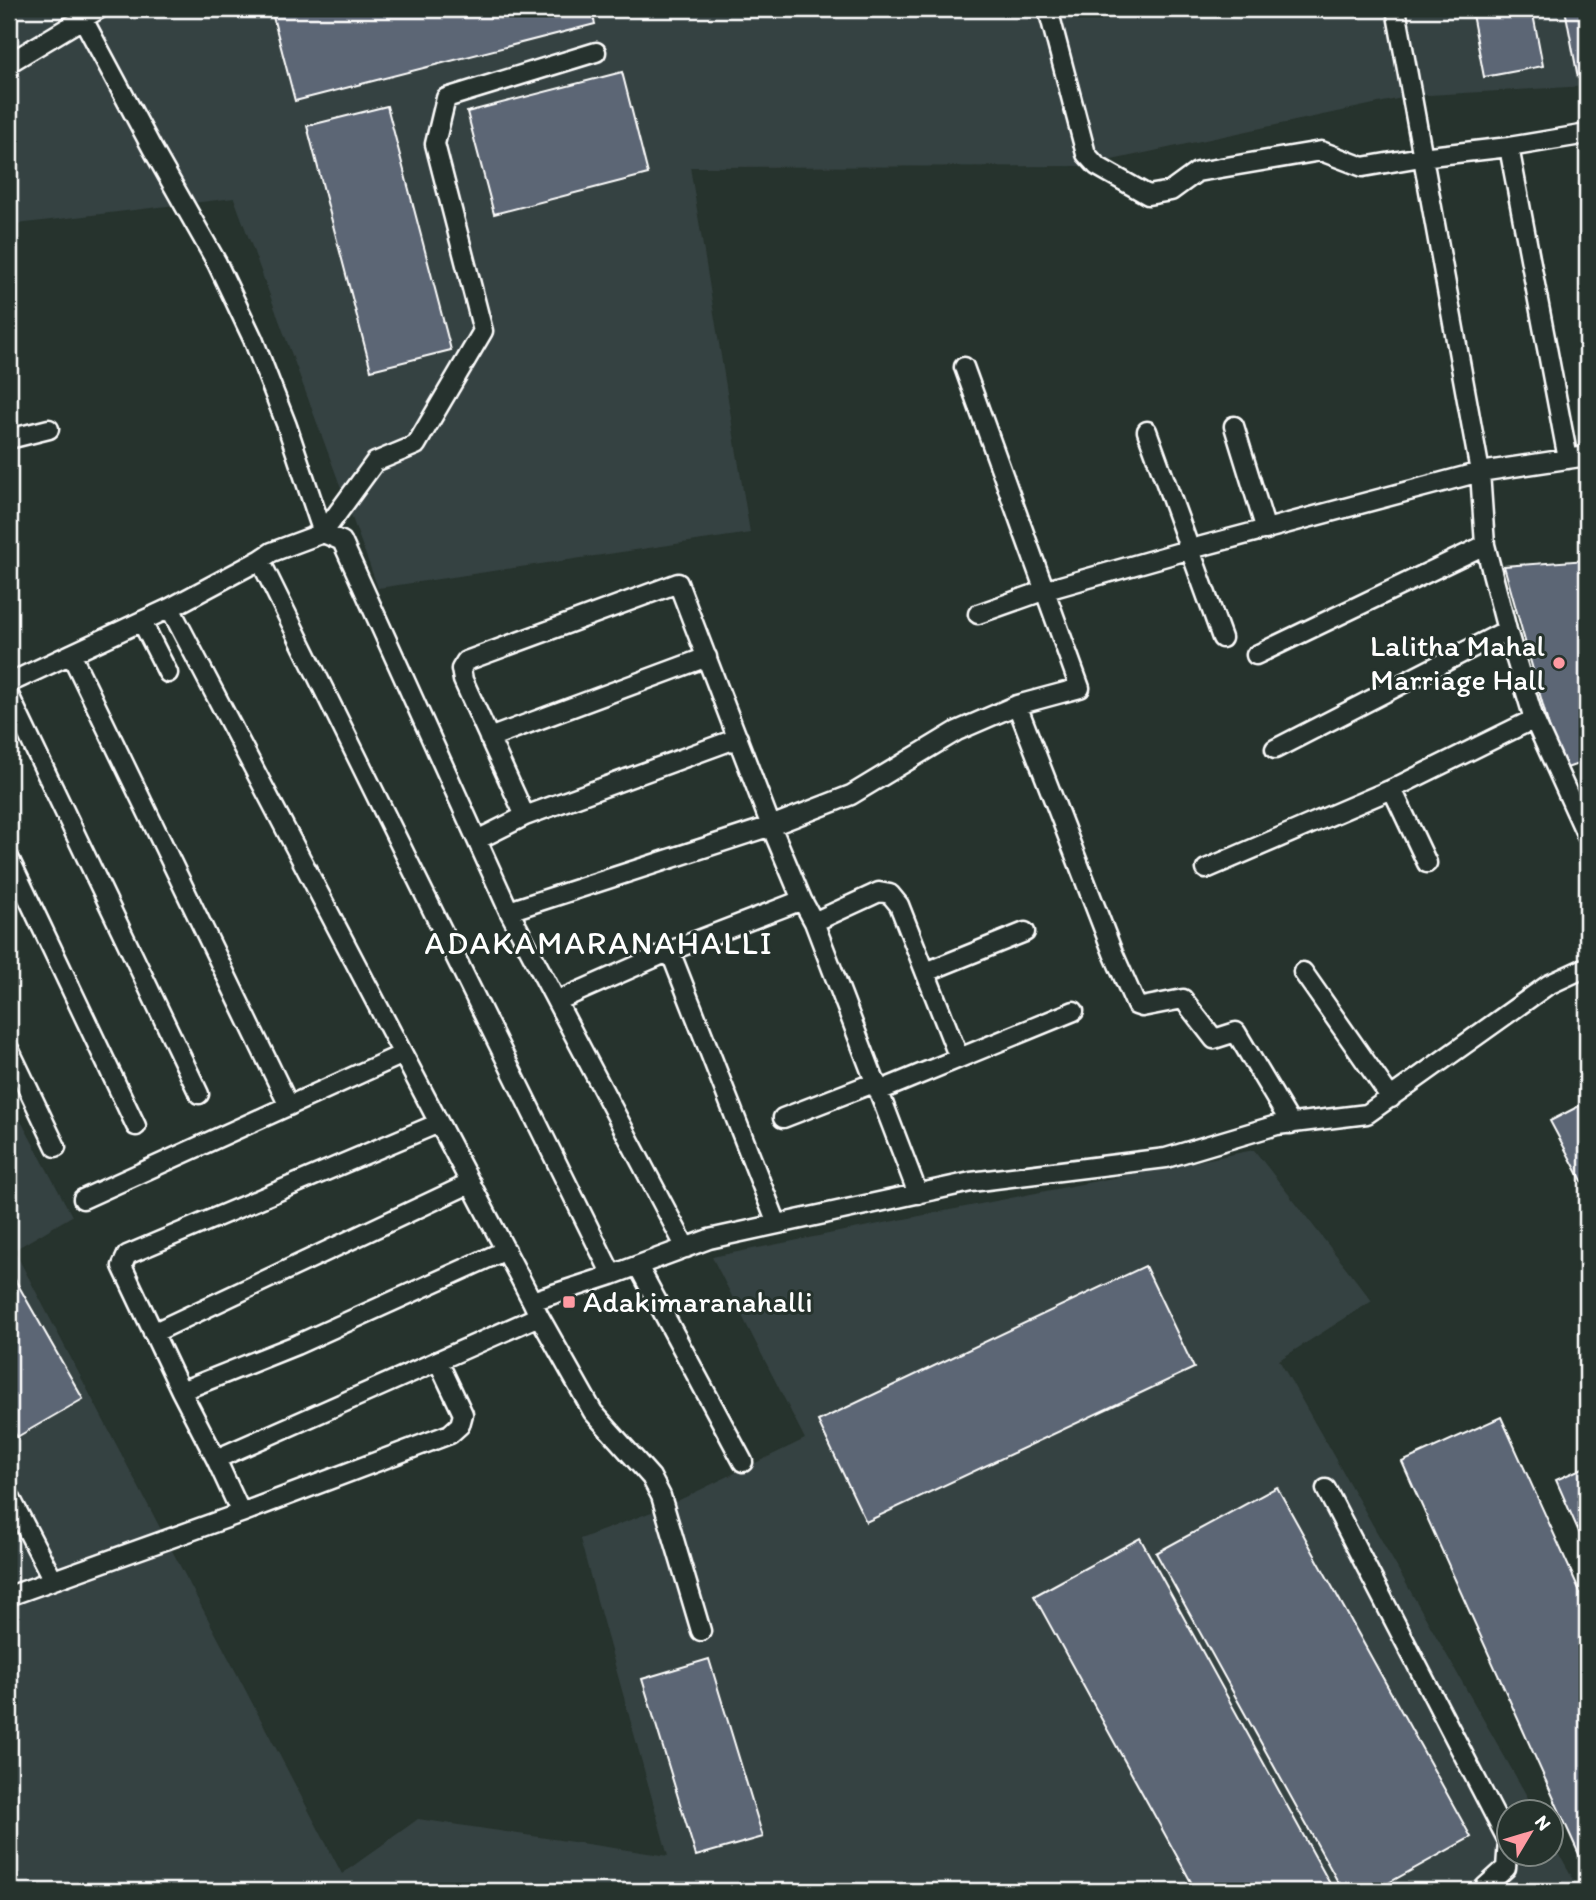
<svg xmlns="http://www.w3.org/2000/svg" width="1596" height="1900" font-family="Itim,sans-serif">
	<style>
		.built { fill: #364242 }
		.building { fill: #5c6674; stroke: #fff; stroke-width: 2 }
		.lines { fill: none; stroke-linecap: round; stroke-linejoin: round }
		.minor-casing { stroke: #fff; stroke-width: 23 }
		.minor { stroke: #26332d; stroke-width: 18 }
		.poi-dot { fill: #ff9aa2; stroke: #26332d; stroke-width: 2.5 }
		.labels { text-anchor: middle; stroke-width: 6; stroke-linejoin: round; paint-order: stroke }
		.poi-label { font-size: 30px; fill: #fff; stroke: #26332d; text-anchor: end }
		.neighbourhood-label { font-size: 32px; letter-spacing: 2px; fill: #fff; stroke: #26332d }
	</style>
	<rect width="100%" height="100%" fill="#26332d"/>
	<filter id="ink" filterUnits="userSpaceOnUse"><feTurbulence type="fractalNoise" baseFrequency=".0143" numOctaves="2"/><feDisplacementMap in="SourceGraphic" scale="14" xChannelSelector="R" yChannelSelector="G"/><feConvolveMatrix kernelMatrix="1 2 1 2 8 2 1 2 1" color-interpolation-filters="sRGB"/></filter>
	<g filter="url(#ink)">
		<path class="built" d="M9,9H1587V86L1411,96L1084,166L690,167L750,533L378,588L234,198L9,225Z
			M9,1099L72,1216L14,1250L342,1874L418,1819L668,1856L580,1539L665,1507L805,1439L712,1257L1254,1150L1372,1301L1279,1360L1536,1812H1508V1854H1550L1551,1839L1580,1891H9Z"/>
		<path class="building" d="M271,9H591L595,24L295,101Z
			M1471,9H1532L1543,66L1484,77Z
			M1565,9H1587V76L1578,78Z
			M622,72L648,174L494,214L467,112Z
			M387,106L451,350L371,370L307,126Z
			M1587,560V761L1561,770L1504,566Z
			M1587,1102V1190L1550,1121Z
			M1145,1266L1194,1368L866,1522L818,1421Z
			M9,1269L83,1399L17,1437L9,1423Z
			M1501,1417L1587,1607V1872L1402,1462Z
			M1587,1466V1550L1556,1480Z
			M1277,1487L1471,1837L1374,1891H1343L1156,1553Z
			M1140,1538L1334,1891H1196L1034,1596Z
			M709,1659L763,1837L696,1856L642,1679Z"/>
		<g class="lines">
			<g class="minor-casing">
				<path id="minor" d="M1048,9L1086,154L1097,166L1148,195L1171,191L1197,172L1321,151L1363,167L1421,157L1509,147L1587,134
					M1396,9L1480,472L1485,545
					M83,19L152,148L217,263L253,339L287,426L323,533
					M9,63L99,9
					M1509,147L1568,459
					M1234,426L1266,530
					M1147,431L1222,638
					M9,439L49,429
					M323,533L375,462L416,445L483,331L435,144L446,98L596,52
					M170,608L260,560
					M978,614L1043,591L1191,549L1480,472L1587,456
					M142,622L168,673
					M71,654L289,1106
					M1256,655L1485,545L1507,630L1534,719L1587,836
					M9,683L170,608L532,1301L612,1275L709,1239L971,1182L1166,1158L1277,1125L1367,1114L1548,985L1587,967
					M9,695L199,1094
					M1017,705L1113,953L1136,1005L1142,1007L1183,999L1214,1039L1236,1032L1291,1124
					M489,738L707,657
					M1275,749L1507,630
					M1392,789L1427,863
					M525,816L463,680L461,669L466,661L678,583L771,826L802,900L814,922L918,1194
					M477,840L525,816L738,738
					M9,858L136,1126
					M1206,869L1392,789L1534,719
					M509,911L771,826L851,795L957,731L1017,705L1080,688L964,367
					M814,922L879,892L890,894L899,905L959,1058
					M670,951L777,1224
					M926,972L1025,932
					M1303,972L1391,1098
					M557,1001L670,951L802,900
					M9,1049L56,1147
					M879,1091L1074,1011
					M783,1118L876,1082
					M83,1199L403,1054
					M638,1266L743,1462
					M612,1275L260,560L272,552L323,533L342,541L509,911L686,1248
					M539,1316L593,1412L651,1477L661,1496L701,1631
					M153,1333L471,1183
					M181,1391L122,1266L127,1255L439,1123
					M216,1459L181,1391L296,1345L506,1250
					M1326,1489L1508,1841L1506,1868L1485,1887L1486,1891
					M9,1495L53,1580
					M241,1513L450,1434L460,1425L463,1414L438,1361
					M9,1596L241,1513L216,1459L539,1316L532,1301"/>
			</g>
			<use href="#minor" class="minor"/>
		</g>
	</g>
	<g class="poi-dot">
		<circle cx="1559" cy="663" r="7"/>
		<rect x="562" y="1295" width="14" height="14" rx="3.5"/>
	</g>
	<g class="labels">
		<g class="poi-label">
			<text x="1545" y="656">Lalitha Mahal<tspan x="1545" dy="34">Marriage Hall</tspan></text>
			<text x="583" y="1312" text-anchor="start">Adakimaranahalli</text>
		</g>
		<g class="neighbourhood-label">
			<text x="599" y="954">ADAKAMARANAHALLI</text>
		</g>
	</g>
	<rect width="1596" height="1900" fill="none" stroke="#26332d" stroke-width="35"/>
	<rect x="18" y="18" width="1561" height="1865" fill="none" stroke="#fff" stroke-width="2.5" filter="url(#ink)"/>
	<g transform="translate(1530 1833) rotate(52)"><circle r="33" fill="#26332d" stroke="#7d8581" stroke-width="2"/>
	<path d="M0-5L12 26L0 18L-12 26Z" fill="#ff9aa2"/>
	<text y="-10" font-size="19" font-weight="bold" text-anchor="middle" fill="#ffffff">N</text>
	</g>
</svg>
